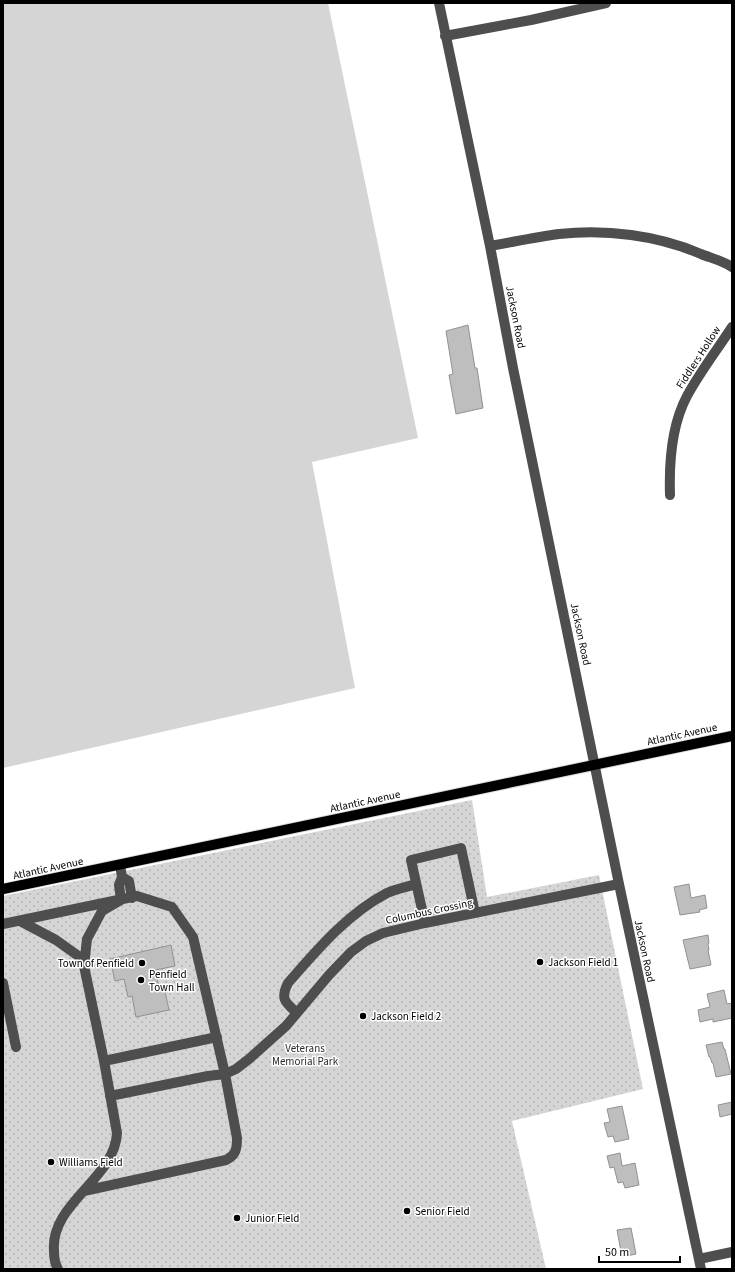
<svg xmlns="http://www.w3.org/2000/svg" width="735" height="1272" font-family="'Source Sans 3',sans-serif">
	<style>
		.grass { fill: #d5d5d5 }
		.park { fill: url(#park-dots) }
		.building { fill: #bebebe; stroke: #929292 }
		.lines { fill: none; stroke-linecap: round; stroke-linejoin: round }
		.major-casing { stroke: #dbdbdb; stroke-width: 12 }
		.minor { stroke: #4e4e4e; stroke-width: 10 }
		.major { stroke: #000; stroke-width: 10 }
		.poi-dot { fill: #000; stroke: #fff; stroke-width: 1.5 }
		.labels { text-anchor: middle; stroke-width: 3; stroke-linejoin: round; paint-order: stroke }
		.street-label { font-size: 11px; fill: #000; stroke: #fff }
		.poi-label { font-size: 11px; fill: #000; stroke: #fff; text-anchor: start }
		.park-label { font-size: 11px; fill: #2c2c2c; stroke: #fff }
	</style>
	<defs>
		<pattern id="park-dots" width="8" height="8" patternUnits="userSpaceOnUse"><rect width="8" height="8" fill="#d5d5d5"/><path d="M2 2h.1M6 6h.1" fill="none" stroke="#b5b5b5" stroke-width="1.8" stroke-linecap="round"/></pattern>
	</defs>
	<rect width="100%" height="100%" fill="#fff"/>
	<path class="grass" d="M3,3H328L418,438L312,462L355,688L3,768Z"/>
	<path class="park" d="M472,800L487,897L599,875L643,1089L512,1121L546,1269H3V896Z"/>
	<path class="building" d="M468,325L475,368H477L483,408L456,414L449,375L453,374L446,331Z
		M689,884L691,898L705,895L707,908L699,910L700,912L680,915L674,887Z
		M708,935L709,943L708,944L709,950H708L711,965L690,969L683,940Z
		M171,945L175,966L155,970L159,988L164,987L169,1010L136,1017L132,996L128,997L124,979L115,981L110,959Z
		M724,990L727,1004L732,1003V1018L713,1022V1019L700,1022L698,1010L710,1007L707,994Z
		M722,1042L724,1049H725L731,1074L716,1077L713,1063H712L710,1057H709L706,1045Z
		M732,1102V1114L720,1117L718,1105Z
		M622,1106L629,1139L615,1142L613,1136L608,1137L604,1123L610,1122L607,1109Z
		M620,1153L622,1166L635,1163L639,1185L625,1188L623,1182L618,1183L614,1167L610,1168L607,1156Z
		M631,1228L636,1254L622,1257L617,1230Z"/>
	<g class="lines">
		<g class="major-casing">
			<path id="major" d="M3,889L732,736"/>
		</g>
		<path class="minor" d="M439,3L490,246L513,368L619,884L701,1269
			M445,36L531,20L606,3
			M490,246C513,242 536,237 559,234C606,229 657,235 701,254C711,258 723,261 732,267
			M670,495C669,464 672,424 687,396C700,372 717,350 732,327
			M120,865L122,877L119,885L121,900L102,911L87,939L84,966L104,1061L217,1037
			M122,877L129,881L132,898
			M20,921L56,940L84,960
			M425,923L411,860L461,848L475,913
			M3,924L137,896L172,907L193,937L225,1074L237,1138C237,1149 236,1155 226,1160L84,1191
			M3,983L16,1047
			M297,1013C285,1002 280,999 288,983C317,950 347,914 387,893C396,889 407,887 416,884
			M110,1096L208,1076L225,1074L236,1069L249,1059L286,1026L329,975L351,952L366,941L383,933L425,923L619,884
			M699,1259L732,1252
			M58,1269C55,1264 54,1257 54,1251C50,1203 115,1179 117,1133L104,1061"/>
		<use href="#major" class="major"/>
	</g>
	<g class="poi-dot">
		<circle cx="540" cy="962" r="4"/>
		<circle cx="142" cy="963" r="4"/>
		<circle cx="141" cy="980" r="4"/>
		<circle cx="363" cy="1016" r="4"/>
		<circle cx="51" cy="1162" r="4"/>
		<circle cx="407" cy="1211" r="4"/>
		<circle cx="237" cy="1218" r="4"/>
	</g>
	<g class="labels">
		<g class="street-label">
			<text transform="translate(516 317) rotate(79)" y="4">Jackson Road</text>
			<text transform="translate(698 357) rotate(-57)" y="4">Fiddlers Hollow</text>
			<text transform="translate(581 634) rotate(78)" y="4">Jackson Road</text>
			<text transform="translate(682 734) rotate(-12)" y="4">Atlantic Avenue</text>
			<text transform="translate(365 801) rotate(-12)" y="4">Atlantic Avenue</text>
			<text transform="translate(48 868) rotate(-12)" y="4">Atlantic Avenue</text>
			<text transform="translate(429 911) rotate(-12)" y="4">Columbus Crossing</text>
			<text transform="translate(645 951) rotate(78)" y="4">Jackson Road</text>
		</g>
		<g class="poi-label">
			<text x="548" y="966">Jackson Field 1</text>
			<text x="134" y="967" text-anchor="end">Town of Penfield</text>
			<text x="149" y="978">Penfield<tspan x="149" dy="13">Town Hall</tspan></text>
			<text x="371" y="1020">Jackson Field 2</text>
			<text x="59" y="1166">Williams Field</text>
			<text x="415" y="1215">Senior Field</text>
			<text x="245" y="1222">Junior Field</text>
		</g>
		<g class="park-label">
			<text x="305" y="1052">Veterans<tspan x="305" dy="13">Memorial Park</tspan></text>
		</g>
	</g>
	<rect width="735" height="1272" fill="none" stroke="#000000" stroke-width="8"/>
	<path d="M599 1256v6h81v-6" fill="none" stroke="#000000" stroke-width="2"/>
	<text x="605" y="1256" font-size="12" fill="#000000" stroke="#ffffff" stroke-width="3" paint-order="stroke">50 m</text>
</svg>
